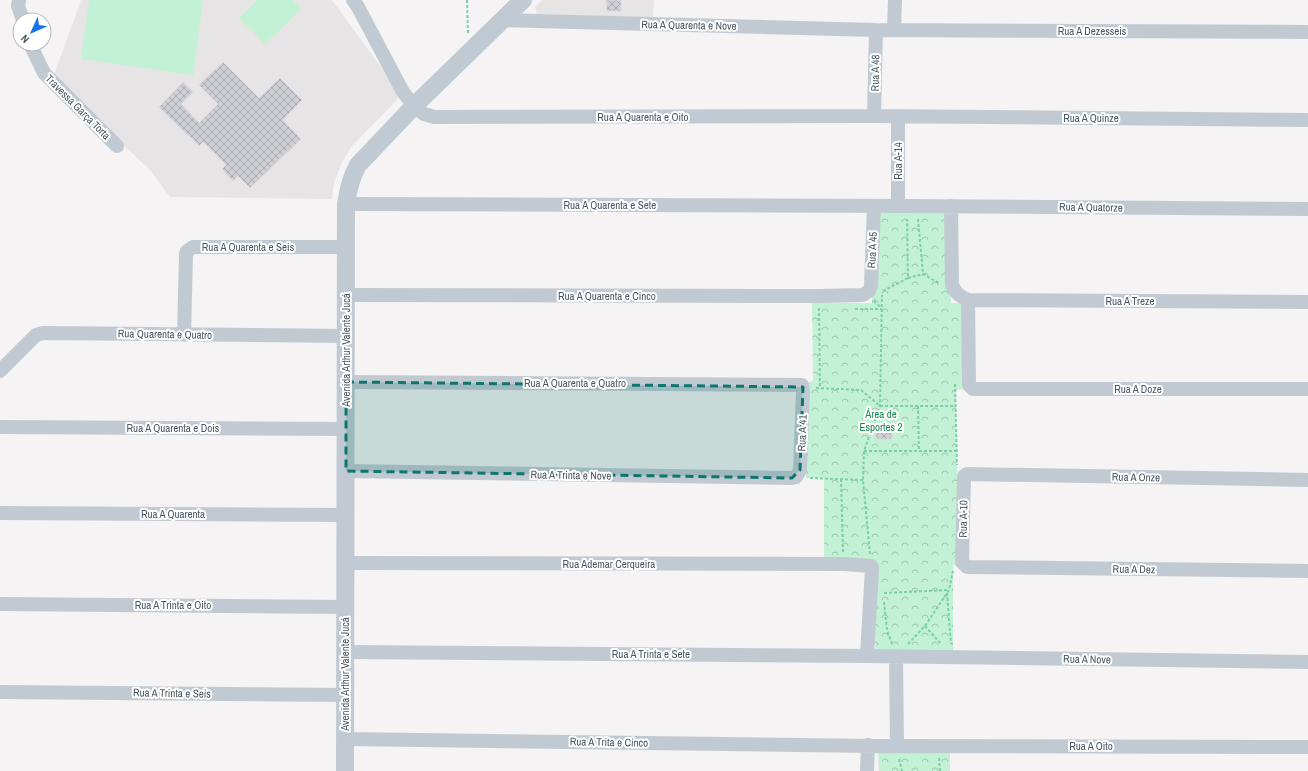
<svg xmlns="http://www.w3.org/2000/svg" width="1308" height="771" font-family="'Archivo Narrow',sans-serif">
	<style>
		.education { fill: #e6e4e5 }
		.grass { fill: #c3f1d5 }
		.park { fill: url(#park-crowns) }
		.building { fill: url(#building-cross-hatch); stroke: #d7d9de }
		.lines { fill: none; stroke-linecap: round; stroke-linejoin: round }
		.path { stroke: #7ad0a6; stroke-width: 2; stroke-dasharray: 3 2; stroke-linecap: butt }
		.minor { stroke: #c1cad2; stroke-width: 14 }
		.tertiary { stroke: #c1cad2; stroke-width: 18 }
		.marked { fill: #0f766e; fill-opacity: 0.2; stroke: #0f766e; stroke-width: 3; stroke-dasharray: 8 5; stroke-linejoin: round }
		.labels { text-anchor: middle; stroke-width: 4; stroke-linejoin: round; paint-order: stroke }
		.street-label { font-size: 11px; fill: #4a5661; stroke: #fff }
		.park-label { font-size: 11px; fill: #17864f; stroke: #fff }
	</style>
	<defs>
		<pattern id="park-crowns" width="20" height="18" patternUnits="userSpaceOnUse"><rect width="20" height="18" fill="#c3f1d5"/><path d="M2 6a3 3 0 1 1 6 0M12 15a3 3 0 1 1 6 0" fill="none" stroke="#a0c6b0"/></pattern>
		<pattern id="building-cross-hatch" width="8" height="8" patternUnits="userSpaceOnUse"><rect width="8" height="8" fill="#cdcfd5"/><path d="M0 0l8 8M0 8l8-8" fill="none" stroke="#a8abb0"/></pattern>
	</defs>
	<rect width="100%" height="100%" fill="#f5f3f3"/>
	<path class="education" d="M81,0H332L399,92L397,100L352,146L342,162L334,183L332,199L170,197L151,171L53,78Z
		M542,0H654L653,18L537,14L535,7Z"/>
	<path class="grass" d="M89,0H203L193,75L81,59Z
		M257,0H293L301,9L265,44L239,18Z"/>
	<path class="park" d="M949,208L951,303H964L966,389L956,390L957,476L965,565H953V652L875,651V561H824V478H806V383L813,381L812,303H872L871,209Z
		M950,749V771H879L878,751Z"/>
	<path class="building" d="M606,0H621V11H607Z
		M223,62L259,98L280,78L302,100L283,120L301,139L250,188L238,176L233,181L222,169L226,165L203,142L199,146L159,107L183,82L193,92L181,104L199,123L218,104L199,85Z
		M891,423L892,439H876L875,424Z"/>
	<g class="lines">
		<path class="path" d="M467,0L468,33
			M918,219L923,274L939,283
			M908,278L923,274
			M883,291L908,278L907,219
			M874,301L881,308
			M819,308L820,388
			M855,309H882
			M955,384L957,465
			M816,388L861,390L880,406H955
			M918,406L919,451
			M864,451H957
			M810,478L863,480
			M841,479L843,552
			M870,554L863,480L864,451L880,406L882,295
			M884,593L949,590
			M947,593L951,644
			M884,602L887,630L892,644
			M925,626L941,644
			M908,644L925,626L949,590L953,571
			M939,758L940,771
			M899,759L902,771"/>
		<path class="minor" d="M19,0L18,6L23,20
			M353,0L358,7L403,92L414,106L424,114L434,117L874,116L1308,120
			M502,20L876,30L1308,32
			M894,30L895,0
			M30,44L44,73L117,146
			M874,116L876,30
			M346,204L907,206L1308,209
			M898,206V117
			M951,206L952,285C955,293 960,297 968,300L1308,302
			M346,295L819,296L863,295L869,291L871,286L874,206
			M968,300L969,385L973,389H1308
			M184,335L186,254L187,251L193,247H346
			M0,371L36,335L43,333L346,336
			M0,427L346,429
			M346,471L792,478L796,477L800,470L803,391L802,385L346,382
			M1308,480L967,474L964,476V477L962,562L967,567L1308,571
			M0,513L345,515
			M345,563L844,564L871,566L872,568L867,656
			M0,604L345,607
			M345,652L867,656L1308,662
			M896,657L897,746
			M0,692L345,695
			M345,739L874,746L1308,747
			M867,771L868,745"/>
		<path class="tertiary" d="M345,771L346,204C348,190 351,177 358,165L414,106L523,0"/>
	</g>
	<path class="marked" d="M346,382L803,387L800,470L792,478L346,471Z"/>
	<g class="labels">
		<g class="street-label">
			<text transform="translate(689 25) rotate(1)" y="4">Rua A Quarenta e Nove</text>
			<text x="1092" y="35">Rua A Dezesseis</text>
			<text transform="translate(875 73) rotate(-89)" y="4">Rua A 48</text>
			<text transform="translate(78 107) rotate(45)" y="4">Travessa Garça Torta</text>
			<text x="643" y="121">Rua A Quarenta e Oito</text>
			<text x="1091" y="122">Rua A Quinze</text>
			<text transform="translate(898 161) rotate(-90)" y="4">Rua A-14</text>
			<text x="610" y="209">Rua A Quarenta e Sete</text>
			<text transform="translate(1091 207) rotate(1)" y="4">Rua A Quatorze</text>
			<text x="248" y="251">Rua A Quarenta e Seis</text>
			<text transform="translate(872 250) rotate(-87)" y="4">Rua A 45</text>
			<text x="607" y="300">Rua A Quarenta e Cinco</text>
			<text x="1130" y="305">Rua A Treze</text>
			<text transform="translate(165 334) rotate(1)" y="4">Rua Quarenta e Quatro</text>
			<text transform="translate(346 350) rotate(-90)" y="4">Avenida Arthur Valente Jucá</text>
			<text x="575" y="387">Rua A Quarenta e Quatro</text>
			<text x="1138" y="393">Rua A Doze</text>
			<text x="173" y="432">Rua A Quarenta e Dois</text>
			<text transform="translate(802 433) rotate(-88)" y="4">Rua A 41</text>
			<text transform="translate(571 475) rotate(1)" y="4">Rua A Trinta e Nove</text>
			<text transform="translate(1136 477) rotate(1)" y="4">Rua A Onze</text>
			<text x="173" y="518">Rua A Quarenta</text>
			<text transform="translate(963 519) rotate(-89)" y="4">Rua A-10</text>
			<text x="609" y="568">Rua Ademar Cerqueira</text>
			<text transform="translate(1134 569) rotate(1)" y="4">Rua A Dez</text>
			<text x="173" y="609">Rua A Trinta e Oito</text>
			<text x="651" y="658">Rua A Trinta e Sete</text>
			<text transform="translate(1087 659) rotate(1)" y="4">Rua A Nove</text>
			<text transform="translate(345 674) rotate(-90)" y="4">Avenida Arthur Valente Jucá</text>
			<text transform="translate(172 693) rotate(1)" y="4">Rua A Trinta e Seis</text>
			<text transform="translate(609 742) rotate(1)" y="4">Rua A Trita e Cinco</text>
			<text x="1091" y="750">Rua A Oito</text>
		</g>
		<g class="park-label">
			<text x="881" y="418">Área de<tspan x="881" dy="13">Esportes 2</tspan></text>
		</g>
	</g>
	<g transform="translate(32 32) rotate(225)"><circle r="19" fill="#ffffff" stroke="#b7bbc0"/>
	<path d="M0-3L7 15L0 10L-7 15Z" fill="#1a73e8"/>
	<text y="-6" font-size="11" font-weight="bold" text-anchor="middle" fill="#4a5661">N</text>
	</g>
</svg>
